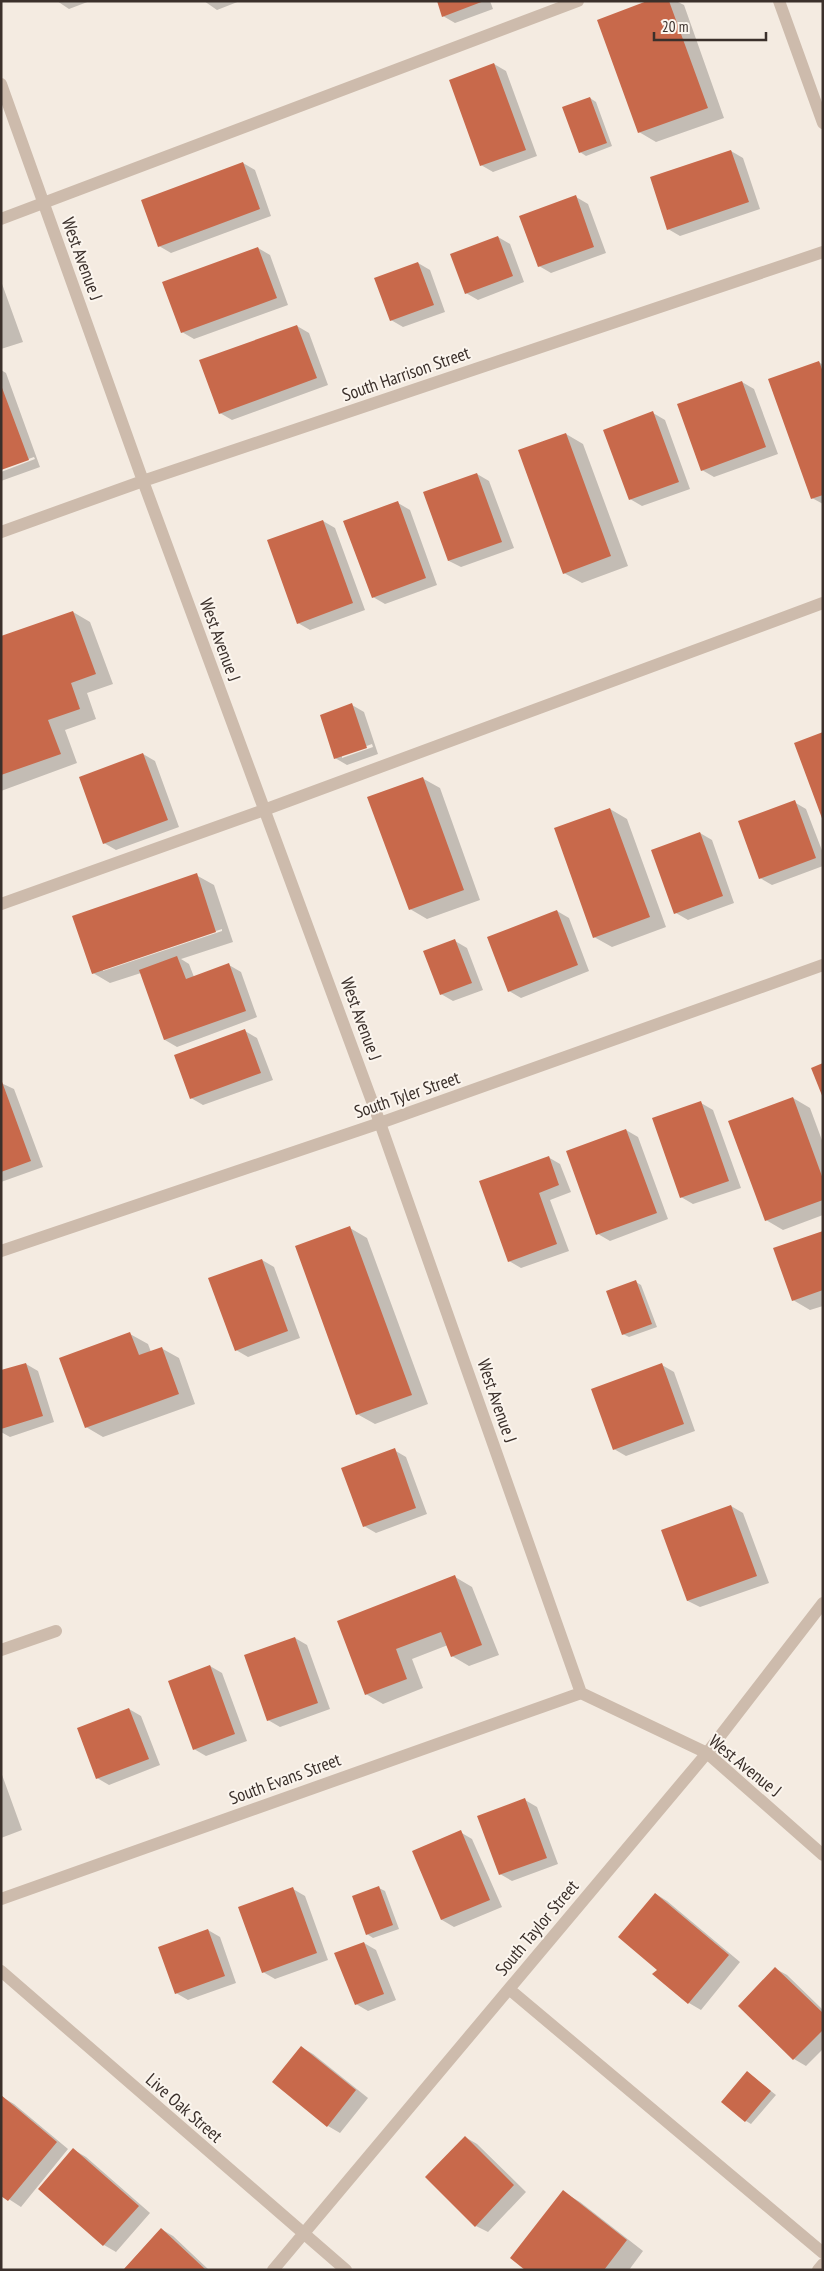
<svg xmlns="http://www.w3.org/2000/svg" width="824" height="2271" font-family="'PT Sans Narrow',sans-serif">
	<style>
		.shadow { fill: #0003; fill-rule: evenodd }
		.building { fill: #c8694b }
		.lines { fill: none; stroke-linecap: round; stroke-linejoin: round }
		.minor { stroke: #cdbbac; stroke-width: 12 }
		.labels { text-anchor: middle; stroke-width: 4; stroke-linejoin: round; paint-order: stroke }
		.street-label { font-size: 18px; fill: #3b302b; stroke: #fbf5ee }
	</style>
	<rect width="100%" height="100%" fill="#f4ebe1"/>
	<path class="shadow" d="M57,1H90L69,9Z
		M204,1H240L217,10Z
		M438,1H490L493,9L455,23L443,16Z
		M651,1H676L684,5L724,118L656,142L639,132Z
		M494,64L506,71L537,156L493,172L481,165Z
		M590,98L596,102L612,146L586,156L580,152Z
		M731,151L743,158L760,209L680,236L668,229Z
		M243,163L255,170L271,216L171,253L159,246Z
		M576,197L588,204L606,253L551,273L539,266Z
		M498,237L510,244L524,282L478,300L466,293Z
		M258,248L270,255L288,305L194,339L182,332Z
		M418,263L430,270L445,312L403,327L391,320Z
		M1,281L23,342L1,349Z
		M297,326L309,333L328,385L232,420L220,413Z
		M819,362L823,365V504L812,498Z
		M1,370L6,373L40,467L1,481V472L35,459L34,457L1,469Z
		M742,382L754,389L778,454L714,477L702,470Z
		M653,413L665,420L690,489L642,506L630,499Z
		M566,434L583,444L628,566L582,583L564,573Z
		M477,474L489,481L514,548L461,567L449,561Z
		M398,503L410,510L437,585L385,604L373,597Z
		M323,521L335,528L365,610L310,630L298,623Z
		M73,612L90,622L113,684L87,693L96,719L65,730L77,763L1,791V638Z
		M352,705L364,712L378,754L347,765L335,758ZM372,744L373,747L342,758V755Z
		M143,754L155,761L179,827L116,850L104,843Z
		M422,778L440,788L480,900L427,919L410,909Z
		M794,802L806,809L823,853V866L772,885L760,878Z
		M610,809L627,819L666,927L612,947L594,937Z
		M700,833L712,840L734,903L688,920L676,913Z
		M196,875L214,885L233,942L181,959L189,964L194,977L229,965L241,972L257,1017L177,1047L165,1040L141,973L110,983L93,973ZM222,929V931L103,971V969Z
		M557,911L569,918L589,971L521,998L509,991Z
		M455,941L467,948L483,990L453,1001L441,994Z
		M245,1031L257,1038L273,1080L203,1105L191,1098L176,1056Z
		M1,1083L14,1089L43,1167L1,1182Z
		M793,1098L810,1108L823,1143V1215L783,1230L766,1220Z
		M701,1103L713,1110L741,1188L693,1204L681,1197Z
		M626,1130L638,1137L668,1219L610,1241L598,1234Z
		M548,1157L560,1164L571,1192L550,1200L569,1251L521,1268L509,1261Z
		M350,1228L367,1238L428,1404L375,1424L357,1414Z
		M823,1232V1306L810,1310L793,1300Z
		M262,1260L274,1267L300,1338L248,1357L236,1350Z
		M636,1282L641,1285L657,1327L629,1337L623,1334Z
		M130,1334L148,1344L151,1352L161,1348L179,1358L195,1404L103,1437L86,1427Z
		M26,1364L38,1371L54,1422L10,1437L1,1432V1372Z
		M662,1365L674,1372L695,1431L626,1456L614,1449Z
		M394,1450L406,1457L427,1514L376,1533L364,1526Z
		M731,1506L743,1513L769,1583L700,1607L688,1601L663,1531Z
		M455,1577L472,1587L499,1655L469,1666L452,1656L448,1645L412,1659L423,1688L383,1704L366,1694L339,1621Z
		M295,1638L307,1645L330,1709L280,1727L268,1720Z
		M210,1666L222,1673L247,1741L206,1756L194,1749Z
		M129,1709L141,1716L160,1765L109,1785L97,1778Z
		M1,1772L22,1830L1,1838Z
		M525,1800L537,1807L558,1864L512,1881L500,1874Z
		M460,1832L472,1839L502,1907L454,1927L442,1920L414,1852Z
		M379,1888L385,1891L399,1929L373,1938L367,1934Z
		M293,1889L305,1896L328,1960L275,1979L263,1972Z
		M656,1894L667,1901L740,1962L701,2010L689,2003L654,1974L659,1970Z
		M208,1930L220,1937L236,1983L188,2000L176,1993Z
		M364,1943L376,1950L396,2000L368,2011L356,2004Z
		M776,1969L787,1975L823,2010V2049L806,2066L794,2059L740,2006Z
		M301,2047L313,2054L368,2098L340,2133L328,2126Z
		M748,2073L776,2095L751,2124L746,2121Z
		M2,2097L14,2104L68,2149L21,2207L1,2194Z
		M465,2137L477,2144L526,2192L488,2232L476,2226Z
		M74,2150L86,2157L150,2213L116,2252L104,2245Z
		M563,2192L580,2202L643,2251L629,2270H527Z
		M161,2229L173,2236L209,2270H127L125,2268Z"/>
	<path class="building" d="M437,1H484L442,17Z
		M647,1H669L708,108L638,133L597,20Z
		M494,63L526,150L480,166L449,80Z
		M590,97L607,143L579,153L562,107Z
		M731,150L749,202L667,230L650,177Z
		M243,162L260,209L158,247L141,200Z
		M576,195L594,247L538,267L519,216Z
		M498,236L513,276L465,294L450,254Z
		M258,247L277,298L181,333L162,282Z
		M418,262L434,305L390,321L374,278Z
		M297,325L317,378L219,414L199,360Z
		M819,361L823,372V495L811,499L768,379Z
		M742,381L766,447L701,471L677,404Z
		M1,385L29,460L1,470Z
		M653,411L679,482L629,500L603,430Z
		M566,433L611,556L563,574L518,450Z
		M477,473L502,542L448,561L423,492Z
		M398,501L426,578L372,598L343,521Z
		M323,520L353,603L297,624L267,540Z
		M73,611L96,674L71,683L80,709L48,720L61,754L1,775V636Z
		M352,703L367,748L334,759L320,715Z
		M823,732V821L794,743Z
		M143,753L168,820L103,844L79,777Z
		M423,777L464,890L409,910L367,797Z
		M795,800L816,858L759,879L738,821Z
		M610,808L650,917L593,938L554,828Z
		M700,832L723,896L674,914L651,850Z
		M197,873L216,932L92,974L72,916Z
		M557,910L578,965L508,992L487,937Z
		M455,939L472,983L440,995L423,951Z
		M177,956L186,979L229,963L246,1011L164,1040L139,970Z
		M245,1029L261,1073L190,1099L174,1055Z
		M823,1063V1098L811,1068Z
		M1,1079L31,1161L1,1172Z
		M793,1097L823,1179V1200L765,1221L728,1121Z
		M701,1101L729,1181L680,1198L652,1118Z
		M626,1129L657,1213L596,1235L566,1151Z
		M549,1156L559,1185L539,1193L557,1244L508,1262L479,1181Z
		M350,1226L412,1395L356,1415L295,1246Z
		M823,1231V1290L792,1301L773,1248Z
		M262,1259L288,1331L235,1351L208,1278Z
		M636,1280L652,1324L622,1335L606,1291Z
		M130,1332L139,1355L162,1347L179,1394L85,1428L59,1358Z
		M26,1363L43,1416L1,1429V1370Z
		M662,1363L684,1424L613,1450L591,1389Z
		M395,1448L416,1508L363,1527L341,1468Z
		M731,1505L757,1576L687,1601L661,1530Z
		M455,1575L482,1645L451,1657L441,1632L396,1649L407,1679L365,1695L337,1621Z
		M295,1637L318,1703L267,1721L244,1655Z
		M210,1665L235,1734L193,1750L168,1681Z
		M129,1708L149,1759L96,1779L77,1728Z
		M525,1798L547,1858L499,1875L477,1816Z
		M461,1830L490,1900L441,1920L412,1851Z
		M379,1886L393,1925L366,1935L352,1896Z
		M293,1887L317,1953L262,1973L238,1907Z
		M655,1893L729,1955L688,2004L652,1974L657,1970L618,1937Z
		M208,1929L225,1976L175,1994L158,1947Z
		M364,1942L384,1994L355,2005L334,1953Z
		M775,1967L823,2013V2030L793,2060L738,2006Z
		M301,2046L356,2090L327,2127L272,2082Z
		M747,2071L771,2091L745,2122L721,2102Z
		M1,2095L57,2142L8,2201L1,2196Z
		M465,2136L514,2185L475,2227L425,2177Z
		M73,2148L139,2206L103,2246L38,2189Z
		M563,2190L627,2240L604,2270H525L510,2258Z
		M161,2228L206,2270L124,2269Z"/>
	<g class="lines">
		<path class="minor" d="M779,1L823,123
			M1,84L143,481L380,1123L581,1693L707,1753L823,1855
			M1,219L578,1
			M1,532L143,481L823,252
			M1,904L264,810L823,603
			M1,1251L380,1123L823,965
			M1,1650L56,1631
			M1,1899L581,1693
			M1,1971L346,2270
			M509,1989L823,2253
			M273,2270L707,1753L823,1603
			M818,2270L823,2264"/>
	</g>
	<g class="labels">
		<g class="street-label">
			<text transform="translate(82 259) rotate(70)" y="6">West Avenue J</text>
			<text transform="translate(406 374) rotate(-19)" y="6">South Harrison Street</text>
			<text transform="translate(220 640) rotate(70)" y="6">West Avenue J</text>
			<text transform="translate(361 1019) rotate(70)" y="6">West Avenue J</text>
			<text transform="translate(407 1095) rotate(-19)" y="6">South Tyler Street</text>
			<text transform="translate(497 1401) rotate(71)" y="6">West Avenue J</text>
			<text transform="translate(745 1766) rotate(39)" y="6">West Avenue J</text>
			<text transform="translate(285 1779) rotate(-20)" y="6">South Evans Street</text>
			<text transform="translate(537 1928) rotate(-50)" y="6">South Taylor Street</text>
			<text transform="translate(184 2108) rotate(41)" y="6">Live Oak Street</text>
		</g>
	</g>
	<rect width="824" height="2271" fill="none" stroke="#3b302b" stroke-width="5"/>
	<path d="M654 32v8h112v-8" fill="none" stroke="#3b302b" stroke-width="2.5"/>
	<text x="662" y="32" font-size="15" fill="#3b302b" stroke="#fbf5ee" stroke-width="4" paint-order="stroke">20 m</text>
</svg>
